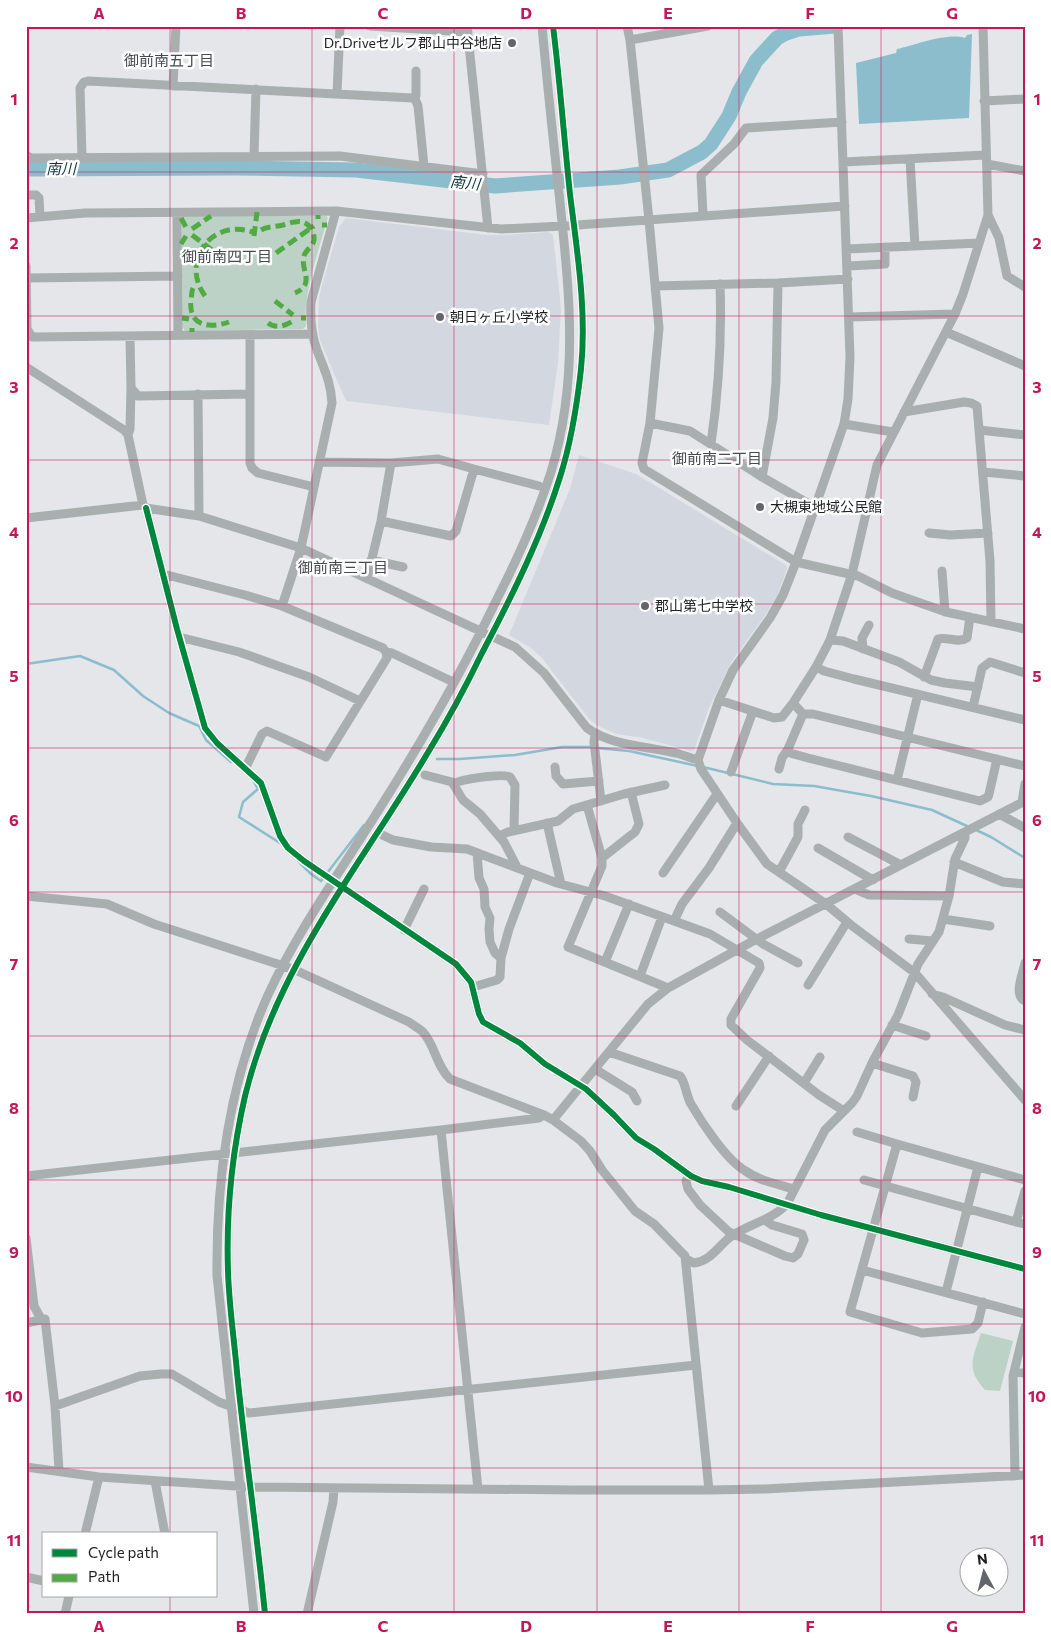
<svg xmlns="http://www.w3.org/2000/svg" width="1051" height="1640" font-family="Commissioner,'Noto Sans JP',sans-serif">
	<style>
		.built { fill: #d3d8e0 }
		.green { fill: #bcd2c6 }
		.water { fill: #8cbdcc }
		.lines { fill: none; stroke-linecap: round; stroke-linejoin: round }
		.stream { stroke: #8cbdcc; stroke-width: 2.5 }
		.river { stroke: #8cbdcc; stroke-width: 15 }
		.minor { stroke: #a8afae; stroke-width: 9 }
		.quiet { stroke: #52aa43; stroke-width: 5; stroke-dasharray: 10 5; stroke-linecap: butt }
		.cycleway-casing { stroke: #fff; stroke-width: 9 }
		.cycleway { stroke: #00873e; stroke-width: 6 }
		.grid { fill: none; stroke: #c2185b; stroke-width: 1; stroke-opacity: 0.55 }
		.poi-dot { fill: #646568; stroke: #fff; stroke-width: 2 }
		.labels { text-anchor: middle; stroke-width: 5; stroke-linejoin: round; paint-order: stroke }
		.poi-label { font-size: 14px; fill: #1f2022; stroke: #fff; text-anchor: start }
		.neighbourhood-label { font-size: 15px; fill: #474a4e; stroke: #fff }
		.water-label { font-size: 15px; font-style: italic; fill: #11343c; stroke: #fff }
		.neatline { fill: none; stroke: #c2185b; stroke-width: 2 }
		.grid-label { font-size: 16px; text-anchor: middle; font-weight: bold; fill: #c2185b }
	</style>
	<rect width="100%" height="100%" fill="#e4e6e9"/>
	<path class="built" d="M346,218L488,235H503L549,232L553,235L561,308L558,363L549,425L346,401L329,362L320,340L318,325L319,298L322,285L339,227Z
		M579,455L636,474L786,565L787,569L777,596L764,617L732,661L709,708L694,750L691,751L643,738L617,734L598,726L590,720L541,657L531,648L509,635L570,489Z"/>
	<path class="green" d="M182,216H325L328,217C320,247 302,296 306,326L303,329L185,331L182,326Z
		M981,1333L1013,1341L1000,1391L985,1390C965,1368 973,1358 981,1333Z"/>
	<path class="water" d="M972,34L969,118L859,124L856,63L896,53L897,49C915,45 948,32 965,38L967,35Z"/>
	<g class="lines">
		<path class="stream" d="M26,664L80,656L114,670L143,696L169,713L199,726L206,740L231,762
			M597,748L629,751L698,766
			M437,759H460L515,755L562,747H592
			M703,767L773,784L814,786L871,796L932,810L969,827
			M254,782L258,789L243,802L239,817L280,843
			M974,829L991,837L1025,858
			M300,863L311,874L321,881L364,825"/>
		<path class="river" d="M26,169L235,168L356,170L495,186L620,177L668,170L702,152L711,144L729,116L739,92L756,61L777,38L784,34L799,29L835,26"/>
		<path class="minor" d="M370,26L468,32
			M467,26L488,228
			M627,26L630,40
			M708,26L630,40L649,220L659,328L650,423L642,463L644,469L796,562L858,576L892,593L946,612L1025,629
			M838,26L850,357L848,399L844,424L796,562L783,595L770,618L733,670L719,700L698,760L701,769L737,823L767,864L826,904L851,925L915,973L1025,1100
			M173,86L176,26
			M337,93L340,26
			M415,99L416,95V71
			M984,101L1025,99
			M26,155L31,158L340,156L483,174
			M254,156L256,89
			M82,157L80,88L84,82L88,81L413,98L416,101L418,106L424,166
			M910,159L915,246
			M843,162L986,155
			M987,164L1025,171
			M26,195H36L39,198L40,217
			M177,213L178,335
			M703,215L701,175L734,144L746,128L842,122
			M988,215L999,238L1007,276L1025,287
			M26,218L85,213L336,211L501,229L563,226L845,206
			M847,249L979,243
			M26,266L27,329L32,337L313,334
			M848,266L885,264V247
			M27,278L178,276
			M655,286L778,283L848,279
			M849,317L955,314
			M946,332L1025,366
			M250,335V463L252,468L258,473L314,487
			M130,336L131,388L138,396L250,394
			M26,367L124,430L128,435L143,505L146,508L199,516L301,548L515,647L544,673L587,728C612,746 646,746 676,753C683,755 691,758 698,760
			M198,394L199,516
			M904,412L964,402L971,403L977,406L990,561L991,622
			M650,423L690,431L762,477L816,508
			M844,424L893,432
			M979,430L1025,435
			M128,435L130,429L131,388
			M711,444C719,388 722,340 720,284
			M319,462L391,463L438,459L474,469L456,531L451,536L381,521
			M474,469L539,486
			M983,472L1025,476
			M762,477L773,418L776,382L778,283
			M146,508L177,629L205,728L217,743L261,783L280,836L288,848L304,861L456,964L471,982L479,1014L483,1022L520,1043L545,1064L586,1089L614,1115L636,1138L654,1149L691,1176L702,1181L729,1187L821,1215L1025,1269
			M26,518L143,505
			M929,533L950,535L988,533
			M371,560L403,567
			M942,571L945,612
			M163,574L245,595L282,606L383,648L386,652L387,658L326,757L267,731L262,734L246,767
			M367,579L381,521L391,463
			M282,606L301,548L332,403C331,382 324,369 317,350C311,334 310,319 311,302L336,211
			M179,637L239,652L309,677L360,701
			M830,640L843,641L899,662L931,680L945,683L978,687
			M863,649L862,638L869,625
			M386,652L392,653L449,680
			M816,667L824,671L854,679L1025,720
			M924,677L938,639C947,636 958,644 967,638L970,617
			M719,700L774,718L782,717L793,703L816,667L830,640L852,574L877,465L955,314L963,294L988,215L983,26
			M793,703L803,714L788,749L790,753L808,758L980,801L988,797L989,794L997,759
			M973,707L982,668L990,662L1025,673
			M803,714H813L1025,766
			M595,734L594,742L601,801
			M555,767L556,776L563,784L599,781
			M779,769L782,758L788,749
			M731,772L753,711
			M425,775L452,782L463,800L480,814L504,842L517,867
			M897,780L918,694
			M453,784C462,779 502,773 510,777L515,785L514,830
			M1022,802L1025,784
			M587,805L602,858V866L568,947L668,988
			M999,814L1025,828
			M547,823L561,884
			M378,833L393,840L431,847L467,849L557,883L605,896L710,934L759,963L760,968L731,1019V1025L747,1040L819,1095L844,1111
			M499,836L508,832L558,821L573,809L624,794L665,785
			M848,837L901,865
			M818,848L873,880
			M477,853L479,878L484,889L485,907L490,918L489,929L490,942L495,953L501,958
			M602,858L635,832L639,824L631,792
			M954,862L1003,882L1025,884
			M779,872L798,837V824L805,810
			M663,873L717,794
			M855,889L869,895L949,896
			M26,896L107,904L154,924L293,969L409,1022C413,1025 418,1028 422,1031C435,1044 436,1066 450,1079L544,1115
			M720,912L763,944L798,963
			M943,919L990,926
			M674,921L682,904L709,868L737,823
			M404,930L424,889
			M909,939L933,941
			M605,962L629,904
			M1025,963C1023,974 1013,995 1025,1001
			M640,976L662,917
			M808,985L847,922
			M473,987L497,980L500,977L501,958L509,929L530,873
			M932,994L943,997L1005,1025L1025,1030
			M892,1025L926,1036
			M609,1052L680,1076C686,1083 686,1096 691,1104C702,1123 726,1159 744,1170C759,1181 777,1184 794,1189
			M872,1063L913,1076L916,1082L913,1097
			M595,1069L632,1092L637,1101
			M804,1083L820,1057
			M736,1106L769,1056
			M553,1120L581,1141L590,1151L602,1170L635,1211L654,1224L685,1256L709,1490
			M441,1130L478,1489
			M857,1132L897,1144
			M689,1175L686,1181L688,1189L700,1205L729,1232L785,1256L793,1258L798,1254L804,1240L802,1234L772,1225L765,1220
			M26,1176L441,1130L539,1118L544,1115L553,1120L648,1004L668,988L753,941L1025,801
			M864,1180L1016,1222
			M1025,1191L1016,1222L1025,1224
			M26,1238L34,1306L41,1319
			M686,1259L694,1263C710,1261 717,1248 729,1238C747,1224 771,1221 787,1204L825,1130L852,1103L857,1096L872,1063L898,1015L918,964L939,932L949,896L955,859L965,838V832
			M862,1270L1025,1314
			M946,1292L978,1167
			M983,1302L978,1323L972,1329L922,1333L850,1312L897,1144L1025,1180
			M26,1323L45,1319L55,1406L59,1471
			M1014,1372L1025,1373
			M55,1406L140,1376L161,1374H172L219,1402L249,1413L696,1365
			M26,1467L99,1477L251,1487L576,1490H709L765,1489L1025,1475
			M1015,1476L1013,1376L1025,1327
			M155,1481L165,1534
			M85,1534L99,1477
			M26,1577L44,1581
			M65,1614L69,1596
			M254,1614L217,1276C216,1180 228,1084 268,995C298,930 340,872 378,811C421,743 461,674 496,601C517,560 537,516 551,472C580,377 569,289 559,193C553,137 547,82 542,26
			M265,1614C257,1533 245,1452 237,1372C234,1338 229,1305 228,1271C226,1212 232,1153 245,1096C277,964 363,863 430,749C449,718 466,686 482,653C512,596 541,538 560,477C571,443 577,405 581,369C587,311 577,251 570,194C564,138 560,82 553,26
			M307,1614L333,1502L334,1488"/>
		<path class="quiet" d="M318,215V219
			M181,218L187,229
			M322,225H327
			M192,229L211,216
			M261,230C268,226 276,227 283,225C287,224 291,222 295,222C306,219 315,229 314,240C313,247 306,249 304,256C300,270 316,284 295,293
			M192,235L212,250
			M254,236L257,212
			M181,244L186,236
			M276,253L314,226
			M193,288C191,292 192,295 191,300C188,326 209,329 229,322
			M205,296C179,260 214,216 255,233
			M275,301L293,315
			M182,318L189,319
			M301,318H306
			M268,323C276,329 285,326 293,321
			M192,328V332"/>
		<g class="cycleway-casing">
			<path id="cycleway" d="M146,508L177,629L205,728L217,743L261,783L280,836L288,848L304,861L456,964L471,982L479,1014L483,1022L520,1043L545,1064L586,1089L614,1115L636,1138L654,1149L691,1176L702,1181L729,1187L821,1215L1025,1269
				M265,1614C257,1533 245,1452 237,1372C234,1338 229,1305 228,1271C226,1212 232,1153 245,1096C277,964 363,863 430,749C449,718 466,686 482,653C512,596 541,538 560,477C571,443 577,405 581,369C587,311 577,251 570,194C564,138 560,82 553,26"/>
		</g>
		<use href="#cycleway" class="cycleway"/>
	</g>
	<path class="grid" d="M170,26V1534M312,26V1614M454,26V1614M597,26V1614M739,26V1614M881,26V1614M26,172H1025M26,316H1025M26,460H1025M26,604H1025M26,748H1025M26,892H1025M26,1036H1025M26,1180H1025M26,1324H1025M26,1468H1025M170,1596V1614"/>
	<g class="poi-dot">
		<circle cx="512" cy="43" r="5"/>
		<circle cx="440" cy="317" r="5"/>
		<circle cx="760" cy="507" r="5"/>
		<circle cx="645" cy="606" r="5"/>
	</g>
	<g class="labels">
		<g class="poi-label">
			<text x="502" y="48" text-anchor="end">Dr.Driveセルフ郡山中谷地店</text>
			<text x="450" y="322">朝日ヶ丘小学校</text>
			<text x="770" y="512">大槻東地域公民館</text>
			<text x="655" y="611">郡山第七中学校</text>
		</g>
		<g class="neighbourhood-label">
			<text x="169" y="66">御前南五丁目</text>
			<text x="227" y="262">御前南四丁目</text>
			<text x="717" y="464">御前南二丁目</text>
			<text x="343" y="573">御前南三丁目</text>
		</g>
		<g class="water-label">
			<text x="61" y="174">南川</text>
			<text transform="translate(465 183) rotate(6)" y="5">南川</text>
		</g>
	</g>
	<rect width="1051" height="1640" fill="none" stroke="#ffffff" stroke-width="55"/>
	<rect x="42" y="1532" width="175" height="65" fill="#ffffff" stroke="#a5a6a7"/>
	<rect x="52" y="1549" width="25" height="8" fill="#00873e" stroke="#a5a6a7"/>
	<text x="88" y="1558" font-size="15" fill="#1f2022">Cycle path</text>
	<rect x="52" y="1574" width="25" height="8" fill="#52aa43" stroke="#a5a6a7"/>
	<text x="88" y="1582" font-size="15" fill="#1f2022">Path</text>
	<g transform="translate(984 1572) rotate(353)"><circle r="24" fill="#ffffff" stroke="#a5a6a7"/>
	<path d="M0-4L9 19L0 12L-9 19Z" fill="#646568"/>
	<text y="-8" font-size="14" font-weight="bold" text-anchor="middle" fill="#1f2022">N</text>
	</g>
	<rect x="28" y="28" width="996" height="1584" class="neatline"/>
	<g class="grid-label">
		<text x="99" y="19">A</text>
		<text x="241" y="19">B</text>
		<text x="383" y="19">C</text>
		<text x="526" y="19">D</text>
		<text x="668" y="19">E</text>
		<text x="810" y="19">F</text>
		<text x="952" y="19">G</text>
		<text x="14" y="105">1</text>
		<text x="1037" y="105">1</text>
		<text x="14" y="249">2</text>
		<text x="1037" y="249">2</text>
		<text x="14" y="393">3</text>
		<text x="1037" y="393">3</text>
		<text x="14" y="538">4</text>
		<text x="1037" y="538">4</text>
		<text x="14" y="682">5</text>
		<text x="1037" y="682">5</text>
		<text x="14" y="826">6</text>
		<text x="1037" y="826">6</text>
		<text x="14" y="970">7</text>
		<text x="1037" y="970">7</text>
		<text x="14" y="1114">8</text>
		<text x="1037" y="1114">8</text>
		<text x="14" y="1258">9</text>
		<text x="1037" y="1258">9</text>
		<text x="14" y="1402">10</text>
		<text x="1037" y="1402">10</text>
		<text x="14" y="1546">11</text>
		<text x="1037" y="1546">11</text>
		<text x="99" y="1632">A</text>
		<text x="241" y="1632">B</text>
		<text x="383" y="1632">C</text>
		<text x="526" y="1632">D</text>
		<text x="668" y="1632">E</text>
		<text x="810" y="1632">F</text>
		<text x="952" y="1632">G</text>
	</g>
</svg>
